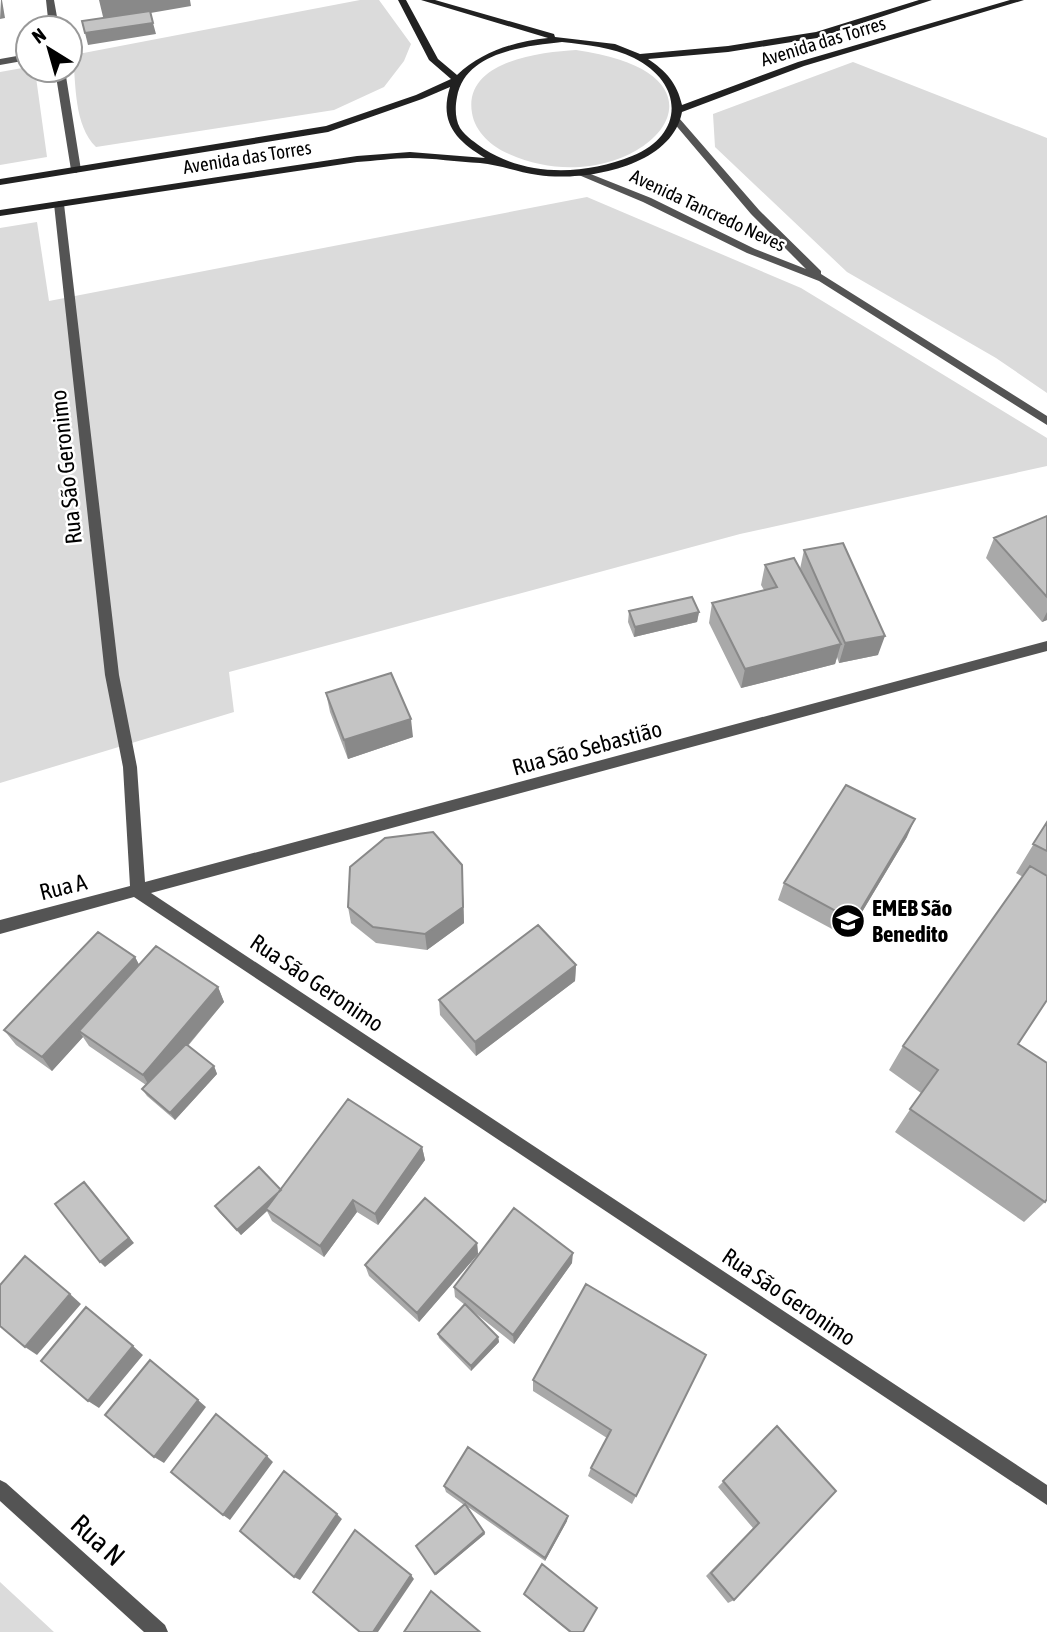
<svg xmlns="http://www.w3.org/2000/svg" width="1047" height="1632" font-family="'Asap Condensed',sans-serif">
	<style>
		.green { fill: #dbdbdb }
		.lines { fill: none; stroke-linecap: round; stroke-linejoin: round }
		.street { fill: #545454; fill-rule: evenodd }
		.secondary { fill: #212121; fill-rule: evenodd }
		.wall { fill: #a9a9a9 }
		.shaded-wall { fill: #898989 }
		.building { fill: #c4c4c4; stroke: #898989; stroke-width: 2 }
		.labels { text-anchor: middle; stroke-width: 5; stroke-linejoin: round; paint-order: stroke }
		.far-street-label { font-size: 19px; fill: #000; stroke: #fff }
		.street-label { font-size: 23px; fill: #000; stroke: #fff }
		.poi-label { font-size: 23px; font-weight: bold; fill: #000; stroke: #fff; text-anchor: start }
		.near-street-label { font-size: 28px; fill: #000; stroke: #fff }
	</style>
	<rect width="100%" height="100%" fill="#fff"/>
	<path class="green" d="M360,0H379L411,44L404,61L384,87L334,110L96,147C74,125 76,85 73,55Z
		M576,50C763,76 631,209 509,154C492,147 475,132 472,113C463,61 541,52 576,50Z
		M853,62L1047,138V393L996,358L847,272L715,147L713,114Z
		M28,67V70H35L47,157L0,165V72Z
		M587,197L801,288L1047,438V466L740,534L229,672L234,712L0,783V228L37,222L49,301Z
		M0,1582L54,1632H0Z"/>
	<g class="lines">
		<path class="street" d="M46,0H54L59,28H49Z
			M28,54V60L0,65V59Z
			M55,70H65L81,170L76,173L71,170Z
			M673,118H679L759,210L821,271V274L1047,416V425L819,281L747,253L643,202L574,173L583,171L651,198L755,249L806,269L751,214L673,122Z
			M59,201L64,204L119,675L137,767L145,882L1047,641V651L151,893L1047,1485V1505L134,897L0,934V920L130,886L123,767L105,675L54,204Z
			M0,1480L6,1483L165,1625L168,1632H144L0,1501Z"/>
		<path class="secondary" d="M398,0H406L438,59L457,75C483,51 513,42 548,38L421,0H435L554,34L555,37L615,44L640,54L728,46L816,32L919,0H932L817,38L728,52L648,59C666,71 677,83 682,105L798,62L1010,0H1024L804,66L682,112C672,167 584,182 538,175C518,172 500,165 480,163C457,162 434,158 410,158C393,158 375,161 357,162L0,216V210L357,156L410,152L485,158C455,140 439,122 450,87L422,99L328,132L0,185V179L326,126L416,95L451,79L429,60ZM562,42C587,45 612,47 634,58C684,83 685,135 632,156C585,175 528,177 484,149C476,143 466,137 460,128C455,119 455,107 457,97C465,52 525,46 562,42Z"/>
	</g>
	<path class="wall" d="M1047,516V620L1042,622L986,558L994,538Z
		M804,550L878,655L839,663L837,657L835,664L741,688L709,623L712,603L764,590L761,585L765,565L800,569Z
		M629,611L699,612L697,622L634,637L628,622Z
		M326,693L413,737L348,759L330,712Z
		M1047,822V1000L1018,1044L1045,1202L1024,1222L895,1132L921,1093L889,1070L903,1046L1023,877L1016,873Z
		M907,837L847,937L778,900L784,883Z
		M462,865L464,923L427,950L376,943L351,923L348,907Z
		M135,957L139,965L218,987L224,1002L188,1046L214,1066L217,1074L175,1120L147,1096L142,1089L146,1085L89,1046L83,1037L52,1071L16,1045L4,1030Z
		M576,965L575,981L476,1056L440,1015L439,1000Z
		M422,1147L425,1160L378,1225L357,1212L324,1257L272,1221L267,1211L241,1235L219,1212L215,1206L281,1190Z
		M477,1243L478,1254L419,1322L369,1276L365,1265Z
		M572,1263L514,1344L470,1309L498,1337L499,1342L471,1371L439,1338L438,1334L465,1305L455,1297L454,1287Z
		M706,1355L632,1504L588,1476L591,1468L607,1438L533,1391V1380Z
		M777,1426L836,1491L734,1600L728,1603L706,1576L753,1528L718,1487Z
		M444,1486L567,1521L545,1561L468,1507L485,1534L436,1575L464,1505L446,1492Z
		M524,1594L583,1632H569L524,1595Z"/>
	<path class="shaded-wall" d="M1,0H2L5,18L0,19Z
		M99,0H190L191,6L104,21Z
		M153,23L156,34L88,45L85,33Z
		M699,612L697,622L634,637L635,627Z
		M1047,612V620L1042,622Z
		M885,636L878,655L839,663L845,643Z
		M841,644L835,664L741,688L745,669Z
		M411,719L413,737L348,759L344,740Z
		M915,819L907,837L847,937L854,921Z
		M462,865L464,923L427,950L425,934Z
		M135,957L143,972L79,1031L83,1037L52,1071L42,1057Z
		M576,965L575,981L476,1056L475,1042Z
		M218,987L224,1002L151,1089L143,1075Z
		M214,1066L217,1074L175,1120L170,1113Z
		M422,1147L425,1160L378,1225L375,1214Z
		M84,1182L134,1243L105,1267L100,1262Z
		M281,1190L266,1209L267,1211L241,1235L237,1230Z
		M353,1200L357,1212L324,1257L320,1246Z
		M477,1243L478,1254L419,1322L417,1313Z
		M573,1253L572,1263L514,1344L513,1335Z
		M70,1294L81,1304L37,1355L25,1347Z
		M498,1337L499,1342L471,1371V1366Z
		M133,1346L143,1355L99,1408L88,1401Z
		M198,1400L206,1407L164,1463L154,1457Z
		M267,1456L273,1462L230,1520L223,1515Z
		M337,1514L342,1519L300,1580L294,1577Z
		M568,1516L567,1521L545,1561V1558Z
		M484,1532L485,1534L436,1575L435,1574Z
		M411,1575L414,1579L378,1632H373Z"/>
	<path class="building" d="M150,11L153,23L85,33L82,21Z
		M1047,516V597L994,538Z
		M843,543L885,636L845,643L804,550Z
		M794,558L841,644L745,669L712,603L777,587L765,565Z
		M692,597L699,612L635,627L629,611Z
		M391,673L411,719L344,740L326,693Z
		M846,785L915,819L854,921L784,883Z
		M1047,822V851L1033,844Z
		M433,832L462,865L463,907L425,934L373,927L348,907L350,867L385,838Z
		M1030,866L1047,876V1000L1018,1044L1047,1063V1199L1045,1202L910,1109L938,1070L903,1046Z
		M538,925L576,965L475,1042L439,1000Z
		M98,932L135,957L42,1057L4,1030Z
		M156,946L218,987L143,1075L79,1031Z
		M186,1044L214,1066L170,1113L142,1089Z
		M348,1099L422,1147L375,1214L353,1200L320,1246L266,1209Z
		M259,1167L281,1190L237,1230L215,1206Z
		M84,1182L129,1238L100,1262L55,1204Z
		M425,1198L477,1243L417,1313L365,1265Z
		M514,1208L573,1253L513,1335L454,1287Z
		M25,1256L70,1294L25,1347L0,1326V1285Z
		M586,1284L706,1355L636,1496L591,1468L611,1430L533,1380Z
		M465,1304L498,1337L471,1366L438,1334Z
		M86,1307L133,1346L88,1401L41,1361Z
		M150,1360L198,1400L154,1457L105,1415Z
		M216,1414L267,1456L223,1515L171,1472Z
		M777,1426L836,1491L734,1600L711,1573L759,1523L723,1481Z
		M468,1447L568,1516L545,1558L444,1486Z
		M284,1471L337,1514L294,1577L240,1531Z
		M465,1504L484,1532L435,1574L416,1546Z
		M355,1530L411,1575L373,1632H360L313,1592Z
		M542,1564L597,1608L583,1632H571L524,1594Z
		M431,1591L480,1632H404Z"/>
	<defs>
		<g id="school-disc" transform="scale(1.75)"><circle r="9.5" fill="#000" stroke="#fff"/><path d="M0-5L7-2L0 1L-7-2ZM-4 1L0 2.5L4 1V4Q0 6-4 4Z" fill="#fff"/></g>
	</defs>
	<g fill-rule="evenodd">
		<use href="#school-disc" x="848" y="921"/>
	</g>
	<g class="labels">
		<g class="far-street-label">
			<text transform="translate(823 41) rotate(-17)" y="7">Avenida das Torres</text>
			<text transform="translate(247 157) rotate(-9)" y="7">Avenida das Torres</text>
			<text transform="translate(708 210) rotate(25)" y="7">Avenida Tancredo Neves</text>
		</g>
		<g class="street-label">
			<text transform="translate(66 467) rotate(-96)" y="8">Rua São Geronimo</text>
			<text transform="translate(587 748) rotate(-15)" y="8">Rua São Sebastião</text>
			<text transform="translate(63 887) rotate(-14)" y="8">Rua A</text>
			<text transform="translate(317 983) rotate(34)" y="8">Rua São Geronimo</text>
			<text transform="translate(789 1297) rotate(34)" y="8">Rua São Geronimo</text>
		</g>
		<g class="poi-label">
			<text x="872" y="916">EMEB São<tspan x="872" dy="26">Benedito</tspan></text>
		</g>
		<g class="near-street-label">
			<text transform="translate(98 1540) rotate(42)" y="10">Rua N</text>
		</g>
	</g>
	<g transform="translate(49 49) rotate(323)"><circle r="33" fill="#ffffff" stroke="#999999" stroke-width="2"/>
	<path d="M0-5L12 26L0 18L-12 26Z" fill="#000000"/>
	<text y="-10" font-size="19" font-weight="bold" text-anchor="middle" fill="#000000">N</text>
	</g>
</svg>
